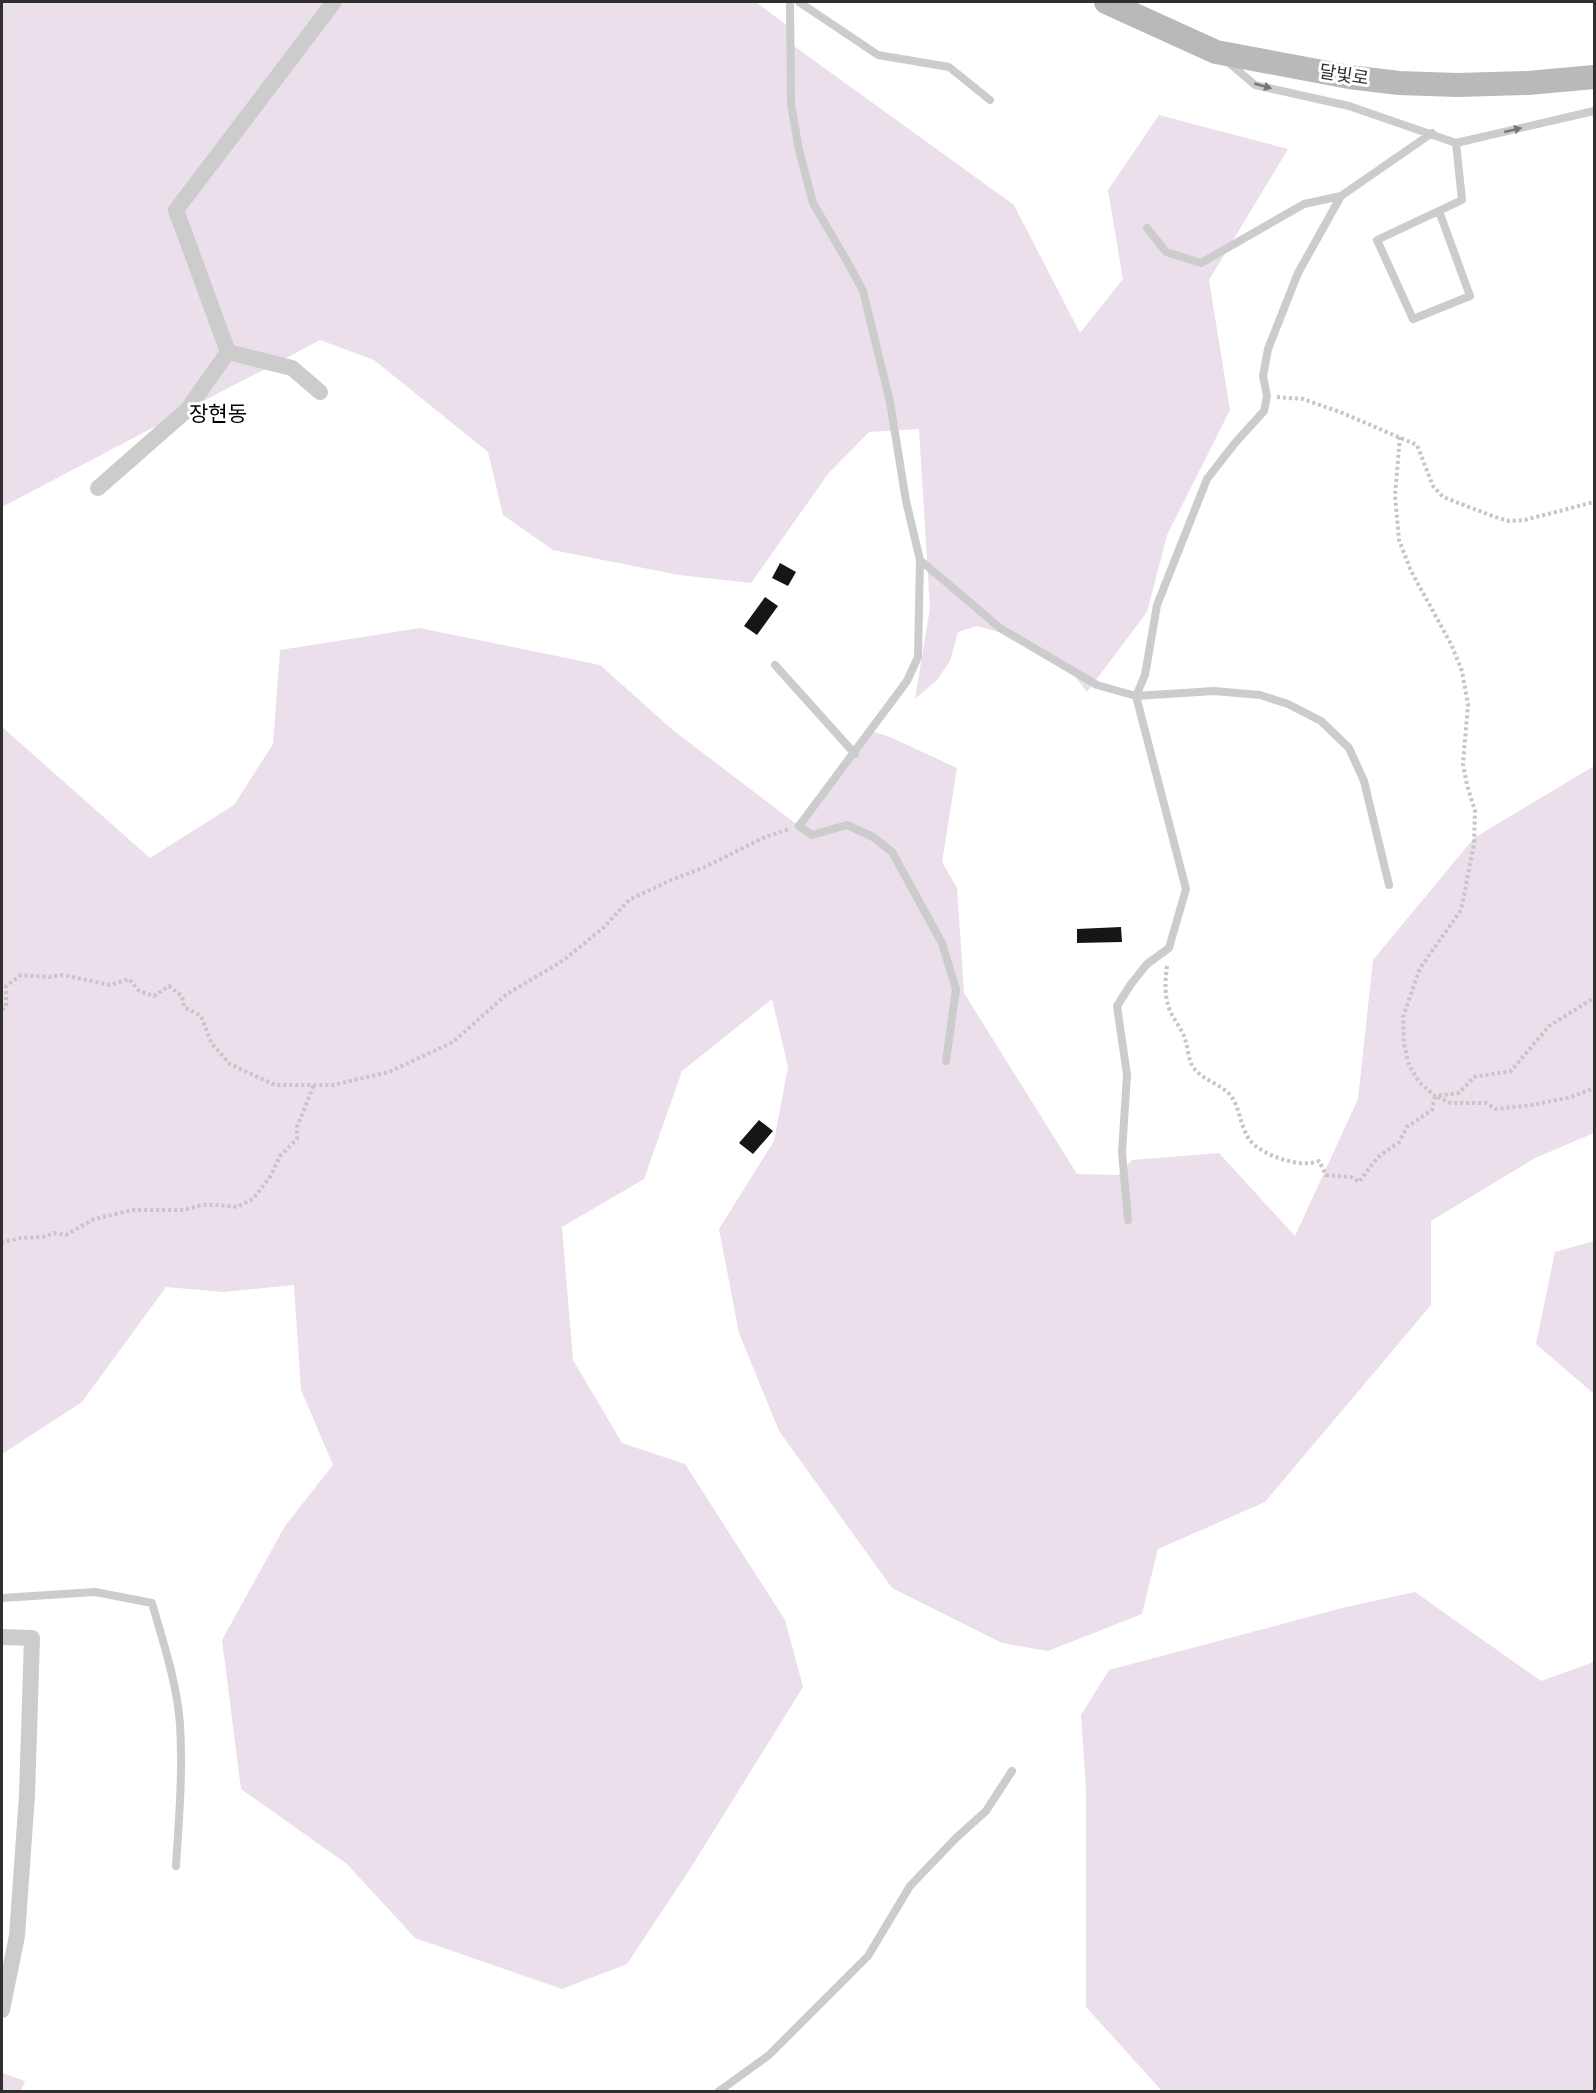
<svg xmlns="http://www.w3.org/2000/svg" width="1596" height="2093" font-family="'DejaVu Sans','Noto Sans KR',sans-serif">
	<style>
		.green { fill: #eadfea }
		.building { fill: #161616 }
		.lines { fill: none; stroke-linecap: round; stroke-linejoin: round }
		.path { stroke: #c6c6c6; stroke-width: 4; stroke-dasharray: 3 3; stroke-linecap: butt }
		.lane { stroke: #ccc; stroke-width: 8 }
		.street { stroke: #ccc; stroke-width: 16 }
		.secondary { stroke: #b9b9b9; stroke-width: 24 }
		.oneway { fill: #767676 }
		.labels { text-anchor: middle; stroke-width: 6; stroke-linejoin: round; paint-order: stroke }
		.street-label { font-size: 18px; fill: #2f2f2f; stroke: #fff }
		.quarter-label { font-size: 21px; fill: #000; stroke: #fff }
	</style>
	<rect width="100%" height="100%" fill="#fff"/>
	<path class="green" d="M2,2H756L789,27L787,41L1014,205L1080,333L1123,279L1108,190L1159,115L1288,149L1209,280L1230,410L1167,535L1147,612L1087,692L1066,665L1016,637L977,626L958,632L950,661L937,680L915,699L930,608L919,429L869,432L828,474L751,583L679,575L553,550L503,515L488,452L374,360L320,340L2,507Z
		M420,628L600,665L674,731L799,826L868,730L890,737L957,768L942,862L957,888L964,993L1077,1174L1118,1175L1132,1160L1219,1153L1295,1236L1358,1099L1373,960L1474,838L1594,766V1133L1535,1158L1431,1221V1305L1265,1502L1158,1549L1142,1614L1048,1651L1002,1643L892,1588L779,1431L739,1333L719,1229L774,1141L788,1067L772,999L682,1071L644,1179L562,1227L573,1360L622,1443L685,1464L785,1620L803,1687L690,1869L627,1964L562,1989L415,1938L347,1864L241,1789L222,1640L285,1526L333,1465L301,1390L294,1285L224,1292L166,1287L82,1402L2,1454V727L150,858L234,805L273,744L280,650Z
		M1594,1241V1394L1536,1344L1555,1252Z
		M1415,1592L1541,1681L1594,1662V2091H1162L1086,2007V1788L1081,1715L1109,1670L1342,1608Z
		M2,2073L25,2081L21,2091H2Z"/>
	<path class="building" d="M780,563L796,572L788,586L772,578Z
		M765,597L778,606L757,635L744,626Z
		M1121,927L1122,942L1077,943V929Z
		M759,1120L773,1131L753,1154L739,1143Z"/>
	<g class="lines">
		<path class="path" d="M1277,397L1303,399L1340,412L1417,445L1433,486L1443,497L1495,517L1509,521L1525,520L1594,502
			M1400,437L1395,495L1399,540L1411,571L1451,644L1462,671L1468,704L1463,764L1467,785L1475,811L1474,844L1461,910L1420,968L1403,1017L1404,1044L1409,1065L1419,1082L1435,1096L1459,1093L1474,1077L1511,1071L1549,1026L1594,998
			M1167,966C1165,981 1164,995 1170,1011C1174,1020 1182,1029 1185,1039C1188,1047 1188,1058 1192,1065C1200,1080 1222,1084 1231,1096C1240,1108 1240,1126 1249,1139C1260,1155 1301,1169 1319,1161L1326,1175L1351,1177L1359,1182L1378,1157L1399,1142L1407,1127L1432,1110L1435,1096L1451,1103H1486L1496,1109L1532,1105L1571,1097L1594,1088
			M2,1010L6,1007V986L21,975L49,977L63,975L110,985L129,979L139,991L154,996L169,986L182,996L184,1007L201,1016L212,1044L230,1064L275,1085H333L389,1072L453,1042L507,994L564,960L603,928L629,900L671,880L705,867L765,837L789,829
			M2,1244L3,1242L21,1238L43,1237L54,1233L66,1235L94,1219L133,1210H184L202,1205H218L237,1207L253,1199L270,1177L280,1156L297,1139V1127L314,1085"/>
		<path class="lane" d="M790,2L791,104L799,150L813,203L848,263L863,291L890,402L906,501L920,560L918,657L907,681L799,826L812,835L847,825L873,837L892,852L942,943L956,989L946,1061
			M799,2L878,55L949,67L990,100
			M1228,62L1255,85L1349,106L1456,143L1462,200L1377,240L1413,319L1470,296L1439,211
			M1456,143L1594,111
			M1147,228L1166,252L1201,263L1304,204L1341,196
			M920,560L1000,628L1097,685L1136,696L1186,889L1169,948L1147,964L1131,984L1117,1006L1127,1075L1122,1152L1128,1220
			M775,665L855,754
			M1389,885L1364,781L1349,748L1321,721L1288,704L1260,695L1214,691L1136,696L1145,675L1157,605L1207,479L1235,443L1264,411L1267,396L1263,376L1268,349L1298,273L1341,196L1432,133
			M2,1598L95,1592L152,1603C163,1642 177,1683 180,1724C183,1771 179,1818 176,1866
			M718,2092L769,2055L868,1956L910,1886L956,1838L986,1811L1012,1771"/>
		<path class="street" d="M320,392L292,368L228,352L176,210L334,2
			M98,488L187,410L228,352
			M2,1637L32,1638L27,1795L17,1936L2,2010"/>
		<path class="secondary" d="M1106,2L1216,52L1349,77L1399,83L1457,85L1528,83L1594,77"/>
	</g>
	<defs><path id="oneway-solid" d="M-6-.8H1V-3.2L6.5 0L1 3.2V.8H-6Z" transform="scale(1.5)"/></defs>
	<g class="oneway">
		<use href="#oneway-solid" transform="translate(1263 86) rotate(16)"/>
		<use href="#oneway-solid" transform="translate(1513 130) rotate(-13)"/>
	</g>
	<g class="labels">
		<g class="street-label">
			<text transform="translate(1344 75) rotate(9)" y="6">달빛로</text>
		</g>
		<g class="quarter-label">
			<text x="218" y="421">장현동</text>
		</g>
	</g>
	<rect width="1596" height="2093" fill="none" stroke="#2f2f2f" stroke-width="6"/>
</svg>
